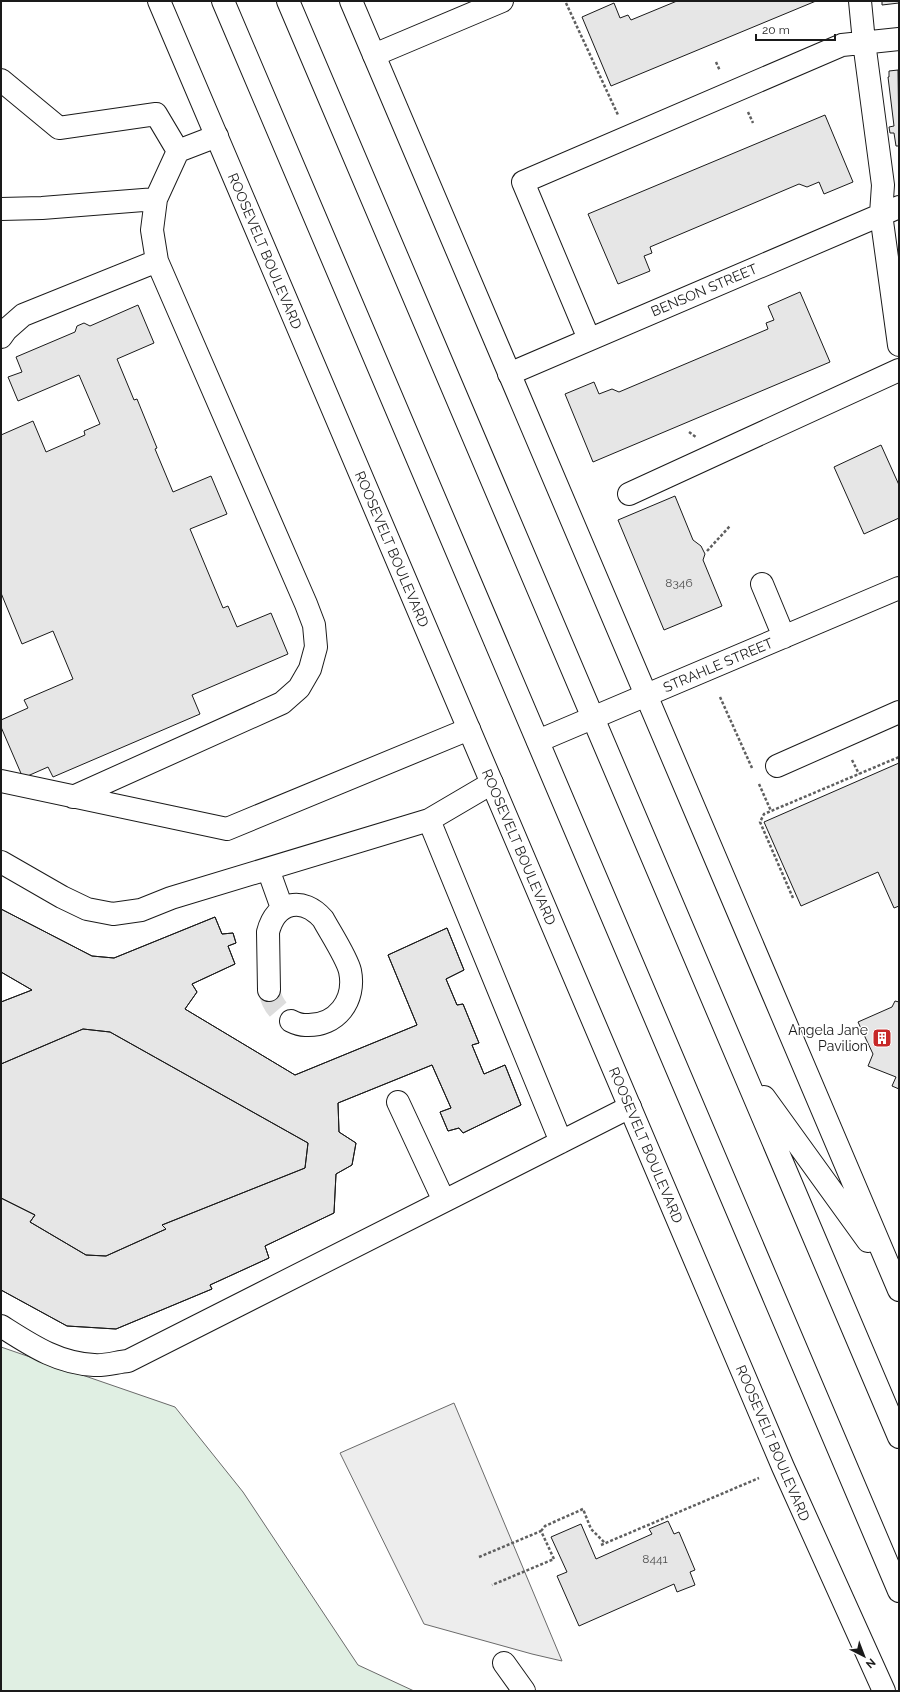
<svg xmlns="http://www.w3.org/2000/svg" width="900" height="1692" font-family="Raleway,sans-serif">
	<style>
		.green { fill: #e0efe3; stroke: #6a6a6a }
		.parking { fill: #ededed; stroke: #6a6a6a }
		.building { fill: #e6e6e6; stroke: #1a1a1a }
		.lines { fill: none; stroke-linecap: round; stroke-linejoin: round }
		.minor-tunnel { stroke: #ddd; stroke-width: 22; stroke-dasharray: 22 11; stroke-linecap: butt }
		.minor-casing { stroke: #1a1a1a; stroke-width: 24 }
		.highway-casing { stroke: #1a1a1a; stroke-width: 24 }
		.path { stroke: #5f5f5f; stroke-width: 2.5; stroke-dasharray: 3 2; stroke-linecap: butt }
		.minor { stroke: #fff; stroke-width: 22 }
		.highway { stroke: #fff; stroke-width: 22 }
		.labels { text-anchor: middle; stroke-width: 3; stroke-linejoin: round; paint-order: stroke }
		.number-label { font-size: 12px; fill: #4d4d4d }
		.street-label { font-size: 14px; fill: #1a1a1a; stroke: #fff }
		.poi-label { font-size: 14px; fill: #1a1a1a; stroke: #fff; text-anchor: end }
	</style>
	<rect width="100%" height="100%" fill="#fff"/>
	<path class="green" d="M1,1347L175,1407L243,1492L358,1665L414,1691H1Z"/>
	<path class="parking" d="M454,1403L562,1661L532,1654L424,1624L340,1453Z"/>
	<path class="building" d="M677,1H816L611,86L582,17L614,3L620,18L628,15L631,20Z
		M882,1H899V3L882,5Z
		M898,70L899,146H896L894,133H890L889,127L894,126L888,77H889V71Z
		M825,115L853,182L824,194L819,182L807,187L799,184L650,247L652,253L644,256L650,271L618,284L588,214Z
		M800,292L830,362L593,462L565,394L594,382L599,394L612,389L619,392L768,329L766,323L774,320L768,306Z
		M138,305L154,343L117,359L134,400L137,399L157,448L155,449L173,492L211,476L227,514L190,529L223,608L228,606L237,627L271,613L288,654L192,695L200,714L53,777L48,767L23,778L1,727V720L28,708L24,700L73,679L53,631L22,644L1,593V435L33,421L46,452L85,435L84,431L100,424L79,375L18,401L8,377L22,372L16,357L75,332L77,326L84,323L90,326Z
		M881,445L899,485V518L864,534L834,467Z
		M675,496L693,540L701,546L705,554L703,560L722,606L664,630L618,520Z
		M899,763V906L894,908L878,872L801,906L764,822Z
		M1,909L92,956L114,958L215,917L222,934L233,933L236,943L228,946L235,964L192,984L197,992L185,1009L295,1075L417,1025L388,955L447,928L464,970L446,979L457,1005L463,1004L479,1043L472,1045L484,1074L505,1065L521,1105L463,1133L459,1128L448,1131L440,1112L451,1108L432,1065L338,1103L339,1132L356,1143L352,1165L336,1174L334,1213L265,1246L269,1258L210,1285L212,1289L116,1329L67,1326L1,1290V1198L35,1215L30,1222L86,1255L106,1256L166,1229L162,1225L305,1168L308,1143L110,1032L83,1029L1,1064V1002L32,990L1,972Z
		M1,909L92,956L114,958L215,917L222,934L233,933L236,943L228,946L235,964L192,984L197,992L185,1009L295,1075L417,1025L388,955L447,928L464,970L446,979L457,1005L463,1004L479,1043L472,1045L484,1074L505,1065L521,1105L463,1133L459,1128L448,1131L440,1112L451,1108L432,1065L338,1103L339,1132L356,1143L352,1165L336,1174L334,1213L265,1246L269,1258L210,1285L212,1289L116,1329L67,1326L1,1290V1002L32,990L1,972Z
		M895,1001L899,1002V1089L892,1086L896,1077L868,1066L873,1054L858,1022L892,1007Z
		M83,1029L110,1032L308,1143L305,1168L162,1225L166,1229L106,1256L86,1255L30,1222L35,1215L1,1198V1064Z
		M668,1521L674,1534L679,1532L695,1570L690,1572L695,1585L677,1592L674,1584L579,1626L557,1576L567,1572L551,1537L581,1524L596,1559L652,1534L649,1529Z"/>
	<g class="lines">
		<path class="minor-tunnel" d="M269,990C272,1005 279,1012 291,1021"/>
		<g class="minor-casing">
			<path id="minor" d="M860,1L864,42L883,185L881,214L899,345
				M374,55L502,1
				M1,80L59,128L156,114L178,151
				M1,209L42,208L156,199
				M1,337L6,330L23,315L157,261L152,230L156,199L178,151L217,136
				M589,339L523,182L842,45L899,39
				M509,374L899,207
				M629,494L899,370
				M762,584L784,637
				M538,741L899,588
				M777,766L899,712
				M1,781L227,829L469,729
				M73,797L282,703L299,688L310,669L316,647L314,625L306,604L157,261
				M429,820L561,1142
				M1,862L62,897L87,909L113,914L141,910L171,898L429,820L492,783
				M268,869L282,908
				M269,990L268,932C276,901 303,896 323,919C330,932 347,958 350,971C356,1000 337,1027 305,1025C301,1025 295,1023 291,1021
				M398,1102L444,1201
				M1,1326C31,1345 57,1363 94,1365C105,1366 117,1362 128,1361L630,1107
				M504,1663L524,1691"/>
		</g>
		<g class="highway-casing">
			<path id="highway" d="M159,1L783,1467L884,1691
				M223,1L899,1591
				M288,1L899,1437
				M351,1L899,1290
				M764,1097L868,1241"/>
		</g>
		<path class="path" d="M566,3L618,115
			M716,62L720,71
			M748,112L753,123
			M689,432L696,437
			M707,551L730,526
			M720,697L752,768
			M852,760L859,774
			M759,784L771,811
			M793,898L760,822L764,814L899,757
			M541,1531L545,1526L583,1509L591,1529L605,1543
			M601,1545L759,1478
			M479,1557L541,1531L554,1559L492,1585"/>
		<use href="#minor" class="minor"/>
		<use href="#highway" class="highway"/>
	</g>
	<defs>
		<g id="building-square" transform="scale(1)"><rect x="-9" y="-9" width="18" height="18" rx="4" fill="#c62828" stroke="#fff"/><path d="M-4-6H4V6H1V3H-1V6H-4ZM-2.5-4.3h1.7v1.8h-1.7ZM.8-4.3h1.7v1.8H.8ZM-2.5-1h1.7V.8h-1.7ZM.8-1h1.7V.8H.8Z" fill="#fff"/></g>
	</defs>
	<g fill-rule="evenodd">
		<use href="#building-square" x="882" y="1038"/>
	</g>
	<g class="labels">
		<g class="number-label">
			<text x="679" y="587">8346</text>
			<text x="655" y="1563">8441</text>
		</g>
		<g class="street-label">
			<text transform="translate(265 251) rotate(67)" y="5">ROOSEVELT BOULEVARD</text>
			<text transform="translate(704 290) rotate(-23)" y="5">BENSON STREET</text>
			<text transform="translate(392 549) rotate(67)" y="5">ROOSEVELT BOULEVARD</text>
			<text transform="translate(718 665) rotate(-23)" y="5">STRAHLE STREET</text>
			<text transform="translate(519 847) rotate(67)" y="5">ROOSEVELT BOULEVARD</text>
			<text transform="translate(646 1145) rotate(67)" y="5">ROOSEVELT BOULEVARD</text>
			<text transform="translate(773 1443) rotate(67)" y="5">ROOSEVELT BOULEVARD</text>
		</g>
		<g class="poi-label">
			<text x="868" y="1035">Angela Jane<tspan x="868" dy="16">Pavilion</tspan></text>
		</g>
	</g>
	<rect width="900" height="1692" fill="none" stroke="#1a1a1a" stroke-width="4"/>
	<g transform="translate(864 1656) rotate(138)" stroke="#ffffff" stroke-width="3" paint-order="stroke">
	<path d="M0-3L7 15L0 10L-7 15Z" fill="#1a1a1a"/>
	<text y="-6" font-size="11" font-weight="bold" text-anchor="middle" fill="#1a1a1a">N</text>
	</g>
	<path d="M756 34v6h79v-6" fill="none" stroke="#1a1a1a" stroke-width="2"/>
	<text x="762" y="34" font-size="12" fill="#1a1a1a" stroke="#ffffff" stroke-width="3" paint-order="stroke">20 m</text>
</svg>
